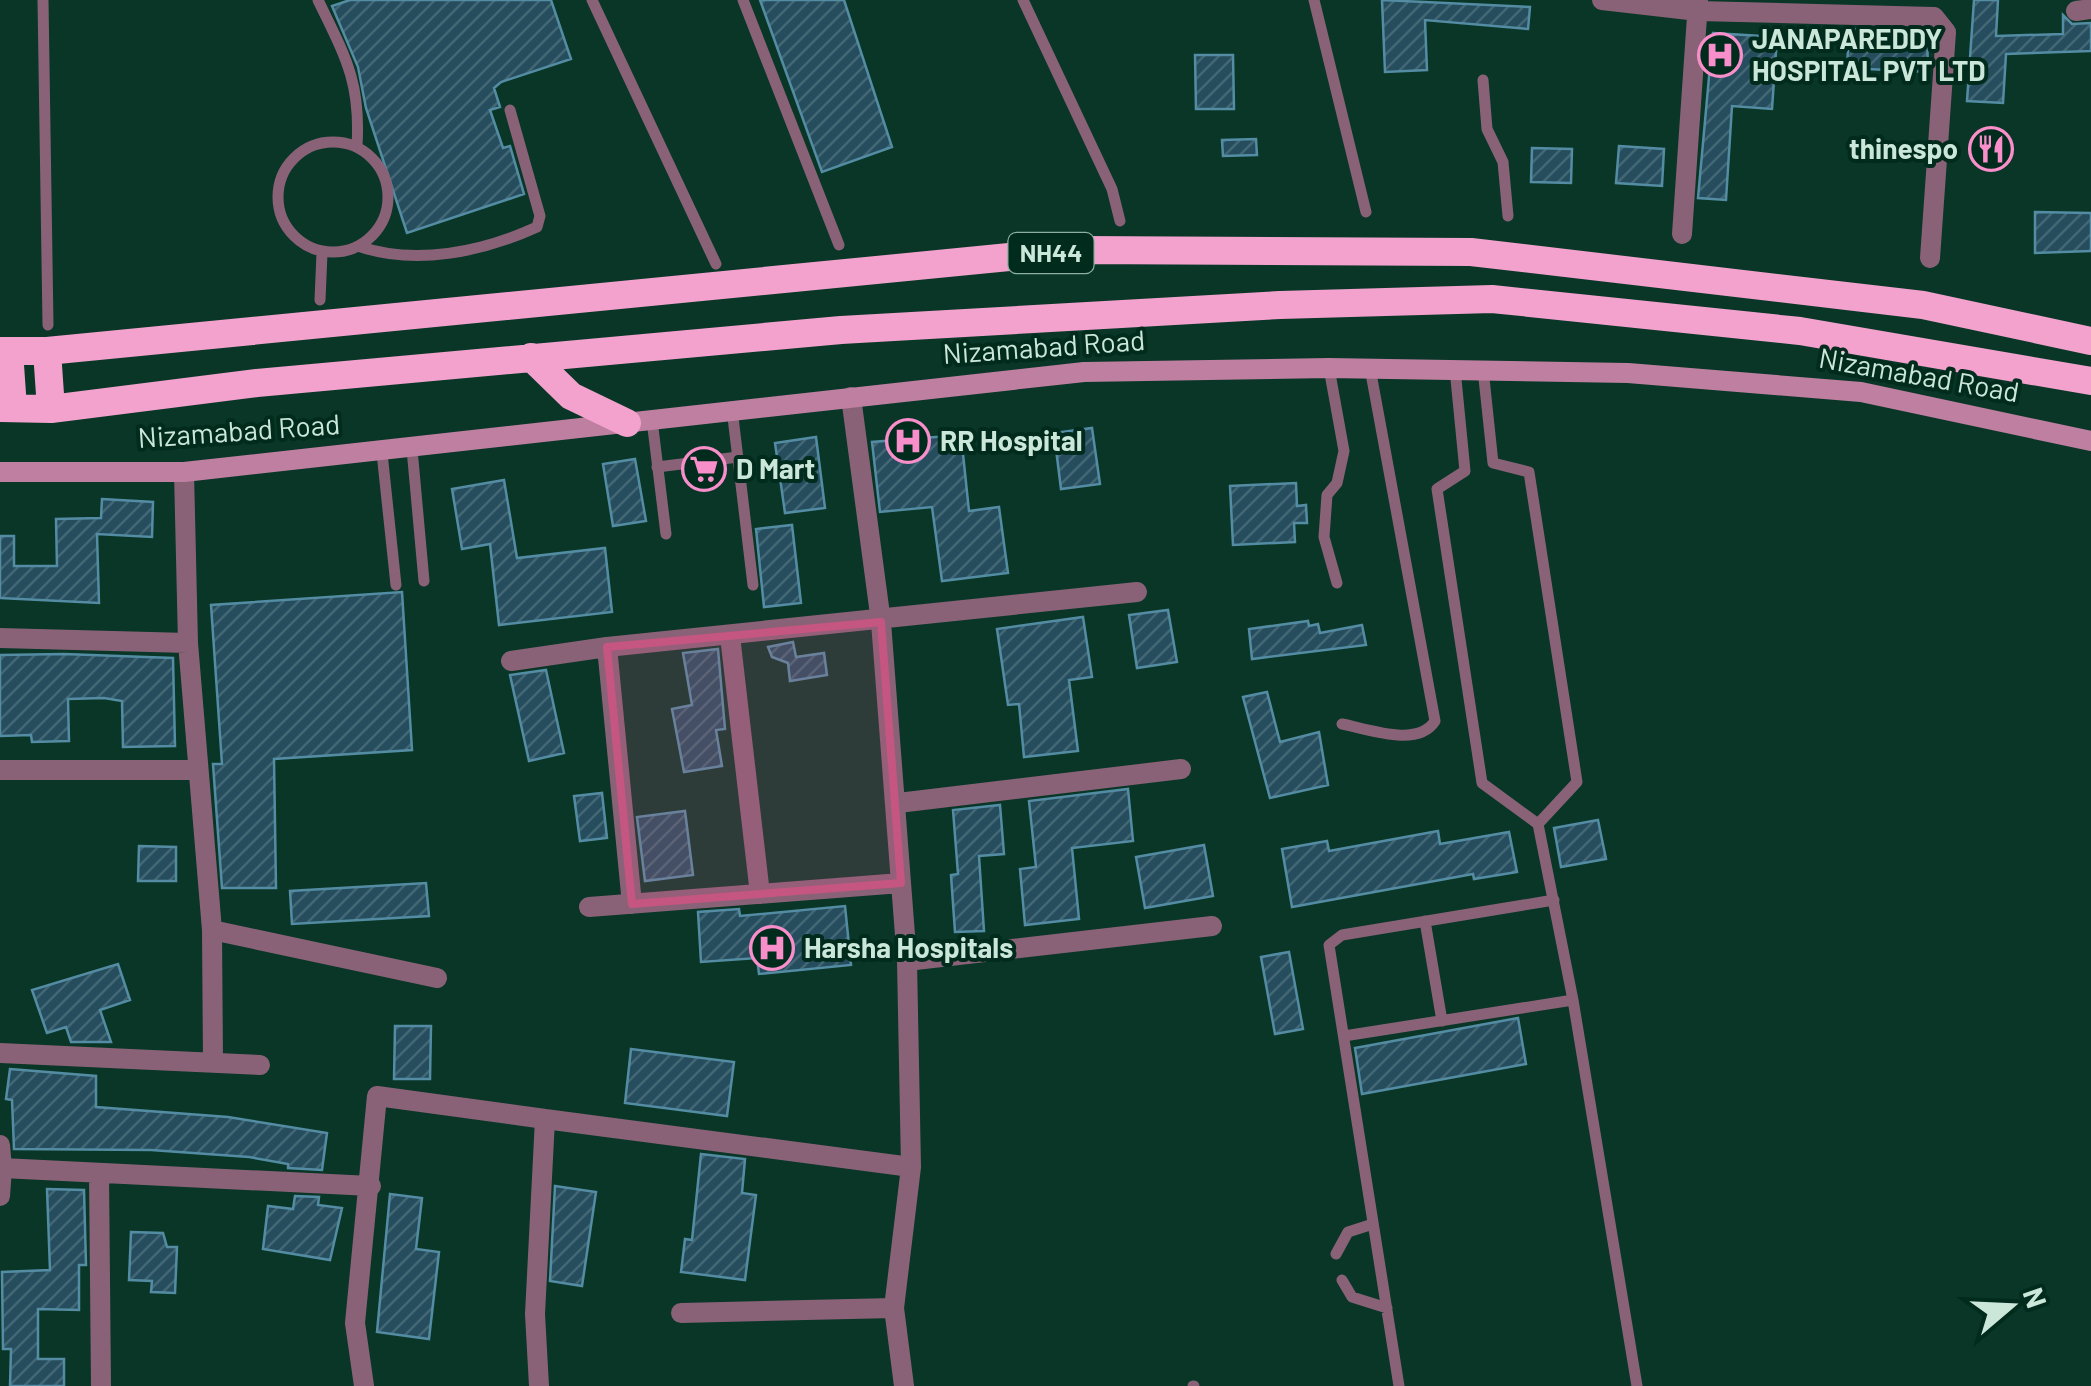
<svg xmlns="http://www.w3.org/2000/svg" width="2091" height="1386" font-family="Barlow,sans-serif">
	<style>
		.building { fill: url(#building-hatch); stroke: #548ca3; stroke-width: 2.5 }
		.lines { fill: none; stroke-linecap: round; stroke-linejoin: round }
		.service { stroke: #8a6277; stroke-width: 11 }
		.minor { stroke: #8a6277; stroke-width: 20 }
		.secondary { stroke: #be7fa0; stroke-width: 20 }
		.trunk { stroke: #f2a2cd; stroke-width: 28 }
		.marked { fill: #c45681; fill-opacity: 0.2; stroke: #c45681; stroke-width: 8; stroke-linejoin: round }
		.labels { text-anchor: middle; stroke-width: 8; stroke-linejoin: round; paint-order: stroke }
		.shield { fill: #002b1d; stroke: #8dafa1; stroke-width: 2.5 }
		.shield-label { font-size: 25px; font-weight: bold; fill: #cae7da }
		.poi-label { font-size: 28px; font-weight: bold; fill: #cae7da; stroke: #002b1d; text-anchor: start }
		.street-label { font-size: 28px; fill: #cae7da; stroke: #002b1d }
	</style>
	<defs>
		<pattern id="building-hatch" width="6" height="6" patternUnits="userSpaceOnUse" patternTransform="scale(2.5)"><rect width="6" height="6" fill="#254d5d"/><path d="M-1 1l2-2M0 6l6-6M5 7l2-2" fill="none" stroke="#436774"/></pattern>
	</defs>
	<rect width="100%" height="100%" fill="#093627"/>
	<path class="building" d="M350,0H551L571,59L501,82L494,88L500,107L490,110L503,148L510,146L524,194L407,233L366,108L358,67L332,6Z
		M760,0H844L892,147L822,172Z
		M1382,0L1530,7L1528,29L1425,20L1427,70L1385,72Z
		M1974,0H1998L1996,36L2063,34V15L2072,24L2091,23V51L2006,54L2003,103L1967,101Z
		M1849,29L1927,31L1928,72L1847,68Z
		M1713,33L1777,37L1772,109L1732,106L1726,200L1698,198Z
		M1195,55H1233L1234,109H1196Z
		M1256,139L1257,155L1223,156L1222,140Z
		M1619,146L1664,149L1662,186L1616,183Z
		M1532,148L1572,149L1571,183L1531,182Z
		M2035,212L2091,213V251L2035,253Z
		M1092,428L1100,484L1061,489L1054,433Z
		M961,435L969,511L999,507L1008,573L942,581L932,507L880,512L872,442Z
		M816,437L825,508L785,513L775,443Z
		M635,459L646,521L613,526L603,464Z
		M504,480L517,558L605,548L612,612L499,625L490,544L462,549L452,489Z
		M1296,483L1297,506L1306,505L1307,523H1294L1295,542L1233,545L1230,486Z
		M102,499L153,502L152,537L97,534L99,603L0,598V536H14V566H57L56,519L101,518Z
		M792,525L801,603L764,607L756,529Z
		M402,592L412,750L274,759L276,888H222L213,764H222L211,605Z
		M1168,610L1177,662L1137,668L1129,615Z
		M1083,617L1092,677L1069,680L1078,751L1024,757L1019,704L1008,705L997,629Z
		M1308,621L1309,626L1318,624L1320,633L1362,625L1366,645L1252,659L1249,629Z
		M793,642L796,657L824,653L827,675L790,681L788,663L772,657L768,647Z
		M718,649L725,729L716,730L722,766L684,772L672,709L692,705L683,653Z
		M64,654L173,658L175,746L123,747L122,701L104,698L68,699L69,741L32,742L31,735L0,736V655Z
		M546,670L564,753L529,761L510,675Z
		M1267,692L1280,742L1319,732L1328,785L1270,798L1243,697Z
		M1128,789L1133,841L1072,848L1079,919L1025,925L1020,869L1036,867L1029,801Z
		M602,793L607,838L580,841L574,796Z
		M1000,805L1004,854L979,856L984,931L955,932L951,875L958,874L953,810Z
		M685,811L693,875L645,881L637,817Z
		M1598,820L1606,859L1561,867L1554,828Z
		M1438,831L1440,844L1509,832L1517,872L1474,879L1473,874L1292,907L1282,849L1327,841L1329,851Z
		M1204,845L1213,896L1145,908L1136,857Z
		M139,846L176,847V881H138Z
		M426,883L429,916L292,924L290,891Z
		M845,906L851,965L759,974L757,958L701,962L698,912L739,909L740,916Z
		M1289,952L1303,1029L1275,1034L1261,957Z
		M118,964L130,1000L100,1010L111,1042H71L66,1027L47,1033L32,990Z
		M1518,1018L1526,1064L1362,1094L1355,1048Z
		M395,1026H431L430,1079H394Z
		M631,1049L734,1062L727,1116L625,1103Z
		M10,1069L96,1076V1107L228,1117L327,1133L322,1170L288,1168V1164L249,1157L151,1150L14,1149L12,1100L6,1099Z
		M701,1154L745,1159L742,1193L756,1195L745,1280L681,1272L685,1239L692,1240Z
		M555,1186L596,1192L582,1286L550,1281Z
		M47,1189L84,1190L86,1265H79V1310L38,1309V1359H64V1386H10L11,1349H3L2,1272L50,1270Z
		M390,1194L422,1198L416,1249L439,1252L429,1339L377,1332Z
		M295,1196L319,1197L318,1205L342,1208L330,1260L263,1249L268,1206L293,1209Z
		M131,1232L163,1233L167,1247H177L175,1293L151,1292L152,1281L129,1280Z"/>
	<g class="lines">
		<path class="service" d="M43,0L48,325
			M318,0C345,56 361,82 357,146
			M592,0L716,264
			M743,0L839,245
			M1023,0L1112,189L1120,221
			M1314,0L1366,212
			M1483,80L1487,129L1503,162L1508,216
			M278 197a55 55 0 1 1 110 0a55 55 0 1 1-110 0Z
			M358,246C415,266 482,252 537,227L540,216L510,110
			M320,300L322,253
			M1329,368L1344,451L1337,483L1327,495L1324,537L1337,583
			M1455,369L1465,471L1437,489L1482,783L1538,824L1573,1000L1637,1386
			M1483,369L1493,463L1529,472L1577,782L1538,824
			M732,409L753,585
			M652,420L666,534
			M412,449L424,581
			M382,453L396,585
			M657,467L738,457
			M1342,724C1368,729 1418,748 1435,721L1370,368
			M1425,921L1442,1021
			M1344,1036L1573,1000
			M1336,1254L1348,1232L1373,1224
			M1342,1280L1352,1297L1387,1308
			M1193,1386H1194
			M1399,1386L1329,945L1342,935L1554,900"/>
		<path class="minor" d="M1602,0L1698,11L1934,17L1946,32L1930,258
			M2076,11L2091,9
			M1682,234L1698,2
			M184,472L188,643L212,930L213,1062
			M730,636L760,894
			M0,638L188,643
			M607,647L632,904
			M511,661L607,647L1137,592
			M0,770H196
			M898,803L1181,769
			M589,907L901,883
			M212,930L437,978
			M907,961L1212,926
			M0,1053L260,1065
			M545,1119L911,1167
			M0,1145L2,1168L371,1186
			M99,1173L101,1386
			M0,1196L2,1168
			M894,1308L904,1386
			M681,1313L894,1308L911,1167L907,961L881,622L851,397
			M364,1386L355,1323L377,1096L545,1119L535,1314L539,1386"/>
		<path class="secondary" d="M0,472H184L1084,372L1329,368L1628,373L1861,392L2091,441"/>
		<path class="trunk" d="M0,351H47L1081,250L1471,252L1923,305L2091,341
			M9,351L13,408
			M47,351L51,409
			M531,357L571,396L627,423
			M0,408L51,409L257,383L841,330L1280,305L1492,299L1800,331L2091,381"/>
	</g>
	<path class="marked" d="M881,622L901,883L632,904L607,647Z"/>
	<defs>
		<g id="hospital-ring" transform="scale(2.25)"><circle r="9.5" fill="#002b1d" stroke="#f98fca" stroke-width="1.5"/><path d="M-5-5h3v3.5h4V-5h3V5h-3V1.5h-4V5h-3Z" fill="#f98fca"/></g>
		<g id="restaurant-ring" transform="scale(2.25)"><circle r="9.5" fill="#002b1d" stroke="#f98fca" stroke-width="1.5"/><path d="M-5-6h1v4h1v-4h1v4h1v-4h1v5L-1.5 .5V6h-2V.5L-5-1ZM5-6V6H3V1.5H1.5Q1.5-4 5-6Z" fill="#f98fca"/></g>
		<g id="supermarket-ring" transform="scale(2.25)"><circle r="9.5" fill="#002b1d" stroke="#f98fca" stroke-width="1.5"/><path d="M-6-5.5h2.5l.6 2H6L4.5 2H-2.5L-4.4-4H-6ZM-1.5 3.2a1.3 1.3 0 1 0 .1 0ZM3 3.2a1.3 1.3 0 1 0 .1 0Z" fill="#f98fca"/></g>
	</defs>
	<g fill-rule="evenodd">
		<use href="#hospital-ring" x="1720" y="55"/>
		<use href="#restaurant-ring" x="1991" y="149"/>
		<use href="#hospital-ring" x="908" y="441"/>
		<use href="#supermarket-ring" x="704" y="469"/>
		<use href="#hospital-ring" x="772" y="948"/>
	</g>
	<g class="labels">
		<rect class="shield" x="1008.5" y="233" width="85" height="40" rx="8"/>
		<g class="shield-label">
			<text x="1051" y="262">NH44</text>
		</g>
		<g class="poi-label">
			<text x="1752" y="49">JANAPAREDDY<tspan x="1752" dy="32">HOSPITAL PVT LTD</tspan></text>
			<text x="1958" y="159" text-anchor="end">thinespo</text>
			<text x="940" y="451">RR Hospital</text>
			<text x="736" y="479">D Mart</text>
			<text x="804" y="958">Harsha Hospitals</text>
		</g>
		<g class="street-label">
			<text transform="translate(1044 347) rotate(-4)" y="10">Nizamabad Road</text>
			<text transform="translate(1919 375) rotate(10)" y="10">Nizamabad Road</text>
			<text transform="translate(239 431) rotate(-4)" y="10">Nizamabad Road</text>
		</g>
	</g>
	<g transform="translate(2011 1306) rotate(71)" stroke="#002b1d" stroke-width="8" paint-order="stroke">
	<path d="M0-8L18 38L0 25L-18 38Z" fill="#cae7da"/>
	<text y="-15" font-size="28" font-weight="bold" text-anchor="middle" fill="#cae7da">N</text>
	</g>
</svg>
